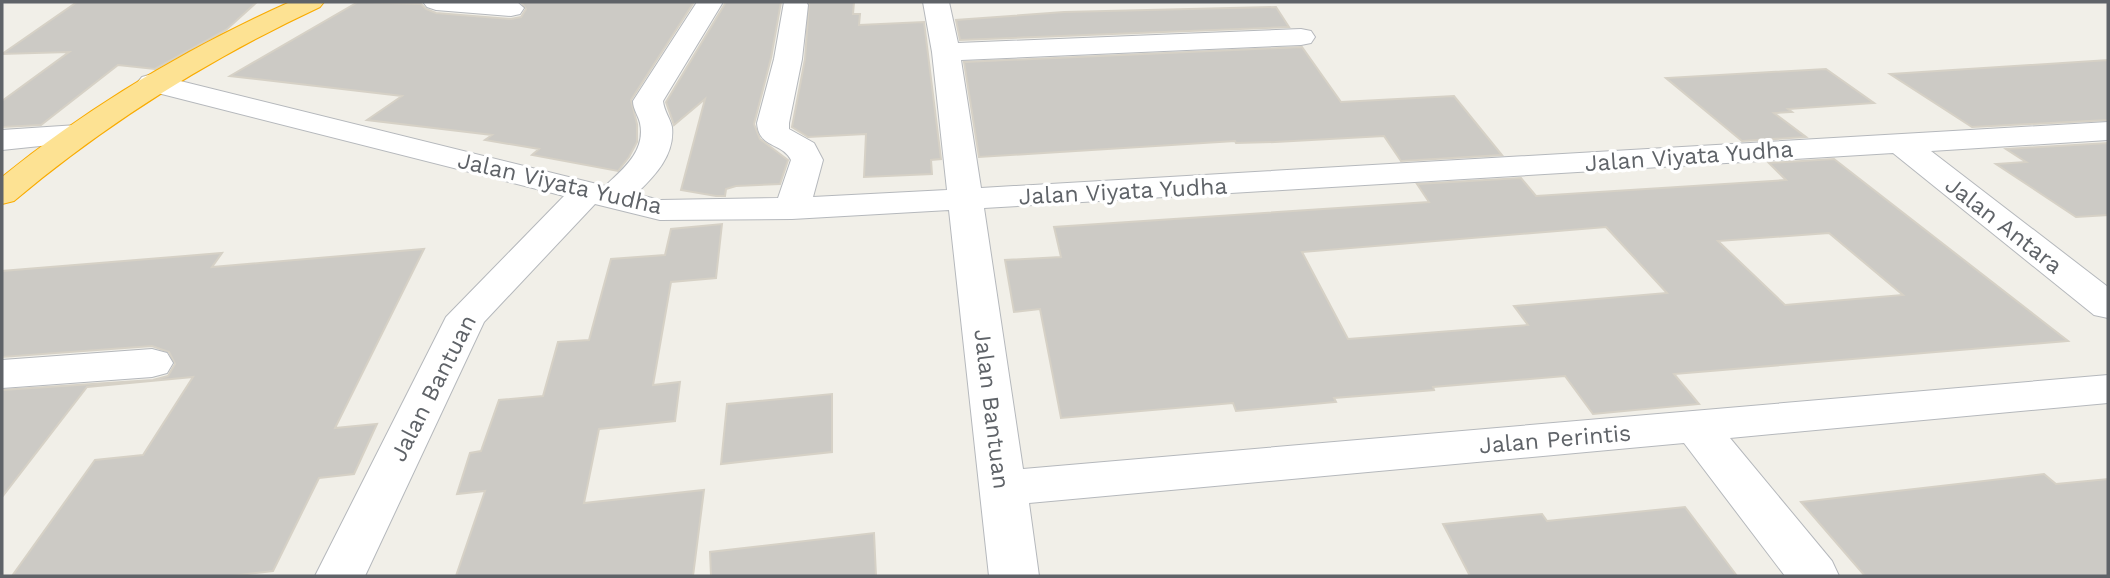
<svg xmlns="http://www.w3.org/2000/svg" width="2110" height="578" font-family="'Work Sans',sans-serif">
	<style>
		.building { fill: #cccac5; stroke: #d6d1c6; stroke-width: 2; fill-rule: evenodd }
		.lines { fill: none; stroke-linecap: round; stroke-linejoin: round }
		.minor-casing { stroke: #b5b8bc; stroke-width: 2 }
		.highway-casing { stroke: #f9ab00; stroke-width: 2 }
		.minor { fill: #fff; fill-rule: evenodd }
		.highway { fill: #fde293; fill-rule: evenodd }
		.labels { text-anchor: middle; stroke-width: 7; stroke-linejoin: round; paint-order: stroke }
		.street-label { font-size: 23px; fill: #5f6368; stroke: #fff }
	</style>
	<rect width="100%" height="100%" fill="#f1efe8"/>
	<path class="building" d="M77,2H257L226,30L155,69L118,65L41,125L2,127V101L69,52L2,54Z
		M358,2L421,4L426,9L436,13L511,19L521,17L526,9L521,2H694L631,100L637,124V142L629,157L618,171L532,155L539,149L485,140L492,135L367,120L402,96L230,76Z
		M726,2H781L771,58L754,124L760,139L788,160L780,184L736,186L726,189L725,196H716L681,190L705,99L674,125L666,102Z
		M809,2H854L853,14H860L859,25L924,22L941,159L931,160L932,174L864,177L866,134L808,137L792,127L805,59Z
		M1276,7L1289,27L960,40L956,20L1064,12Z
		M1302,47L1341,102L1454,96L1502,155L1401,161L1384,136L1275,142L1236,143L1235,141L979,157L964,62Z
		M2108,60V120L1972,127L1890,74Z
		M1826,69L1874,103L1788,109L1792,112L1774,113L1806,137L1742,141L1666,78Z
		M2108,143V215L2076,217L1996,164L2026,162L2006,149Z
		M1834,159L2068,341L1674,374L1699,404L1593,414L1565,376L1433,387L1434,390L1334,398L1336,402L1236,411L1233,403L1061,418L1040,309L1014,312L1005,260L1061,257L1054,227L1429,202L1417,184L1521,178L1536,196L1786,180L1769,163ZM1606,227L1667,293L1514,306L1528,325L1348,339L1302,252ZM1829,233L1903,295L1785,305L1718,241Z
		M722,224L716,278L671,282L653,385L680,382L675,421L599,429L584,503L704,490L693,576H456L485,491L457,494L470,453L481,451L499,400L543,396L558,342L589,340L611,259L665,255L671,229Z
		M424,249L335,428L377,424L354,474L319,478L273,571L231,576H12L95,460L143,455L193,377L87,387L2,497V390L153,380L168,376L175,364L169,352L152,346L2,357V271L222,253L212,267Z
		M832,394V452L721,464L727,404Z
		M2044,474L2056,484L2108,479V576H1865L1801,502Z
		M1685,507L1737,576H1470L1443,524L1542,514L1547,521Z
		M874,533L876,576H711L710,552Z"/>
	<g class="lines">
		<g class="minor-casing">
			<path id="minor" d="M423,2H517L524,8L520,14L511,16L436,10L427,7Z
				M697,2H723L663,101C664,111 670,118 672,127C675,155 655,176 636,194L660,200L778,198L791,160C782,142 759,149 757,123L774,59L784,2H806L808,5L802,59L789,123V129L814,143L823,160L813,197L947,190L932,52L923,2H949L958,43L1301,29L1311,31L1315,37L1311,43L1301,45L961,60L981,188L2108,122V140L1931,151L2108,287V318L2094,315L1893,153L984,208L1023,469L2108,375V403L1730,438L1832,561L1839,576H1785L1684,443L1029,503L1039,576H989L949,210L792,219L660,220L595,204L484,322L365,576H315L446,317L564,196L142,89L137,83L142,77L152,74L605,186C623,169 646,151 640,123C638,115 633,109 633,101Z
				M77,125L88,127L93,134L88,141L2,150V130Z
				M152,349L167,353L173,363L167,373L152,377L2,388V360Z"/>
		</g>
		<g class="highway-casing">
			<path id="highway" d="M290,2H324L320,7C209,59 108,122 14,201L2,204V177C90,106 187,48 290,2Z"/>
		</g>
		<use href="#minor" class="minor"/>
		<use href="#highway" class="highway"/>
	</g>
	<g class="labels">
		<g class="street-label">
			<text transform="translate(1689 156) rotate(-4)" y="8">Jalan Viyata Yudha</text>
			<text transform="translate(560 183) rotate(13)" y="8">Jalan Viyata Yudha</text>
			<text transform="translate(1123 191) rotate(-3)" y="8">Jalan Viyata Yudha</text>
			<text transform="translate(2004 225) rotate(38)" y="8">Jalan Antara</text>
			<text transform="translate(433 388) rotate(-63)" y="8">Jalan Bantuan</text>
			<text transform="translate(992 409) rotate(83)" y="8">Jalan Bantuan</text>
			<text transform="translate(1555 439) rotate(-5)" y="8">Jalan Perintis</text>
		</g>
	</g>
	<rect width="2110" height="578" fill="none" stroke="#5f6368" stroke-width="7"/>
</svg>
